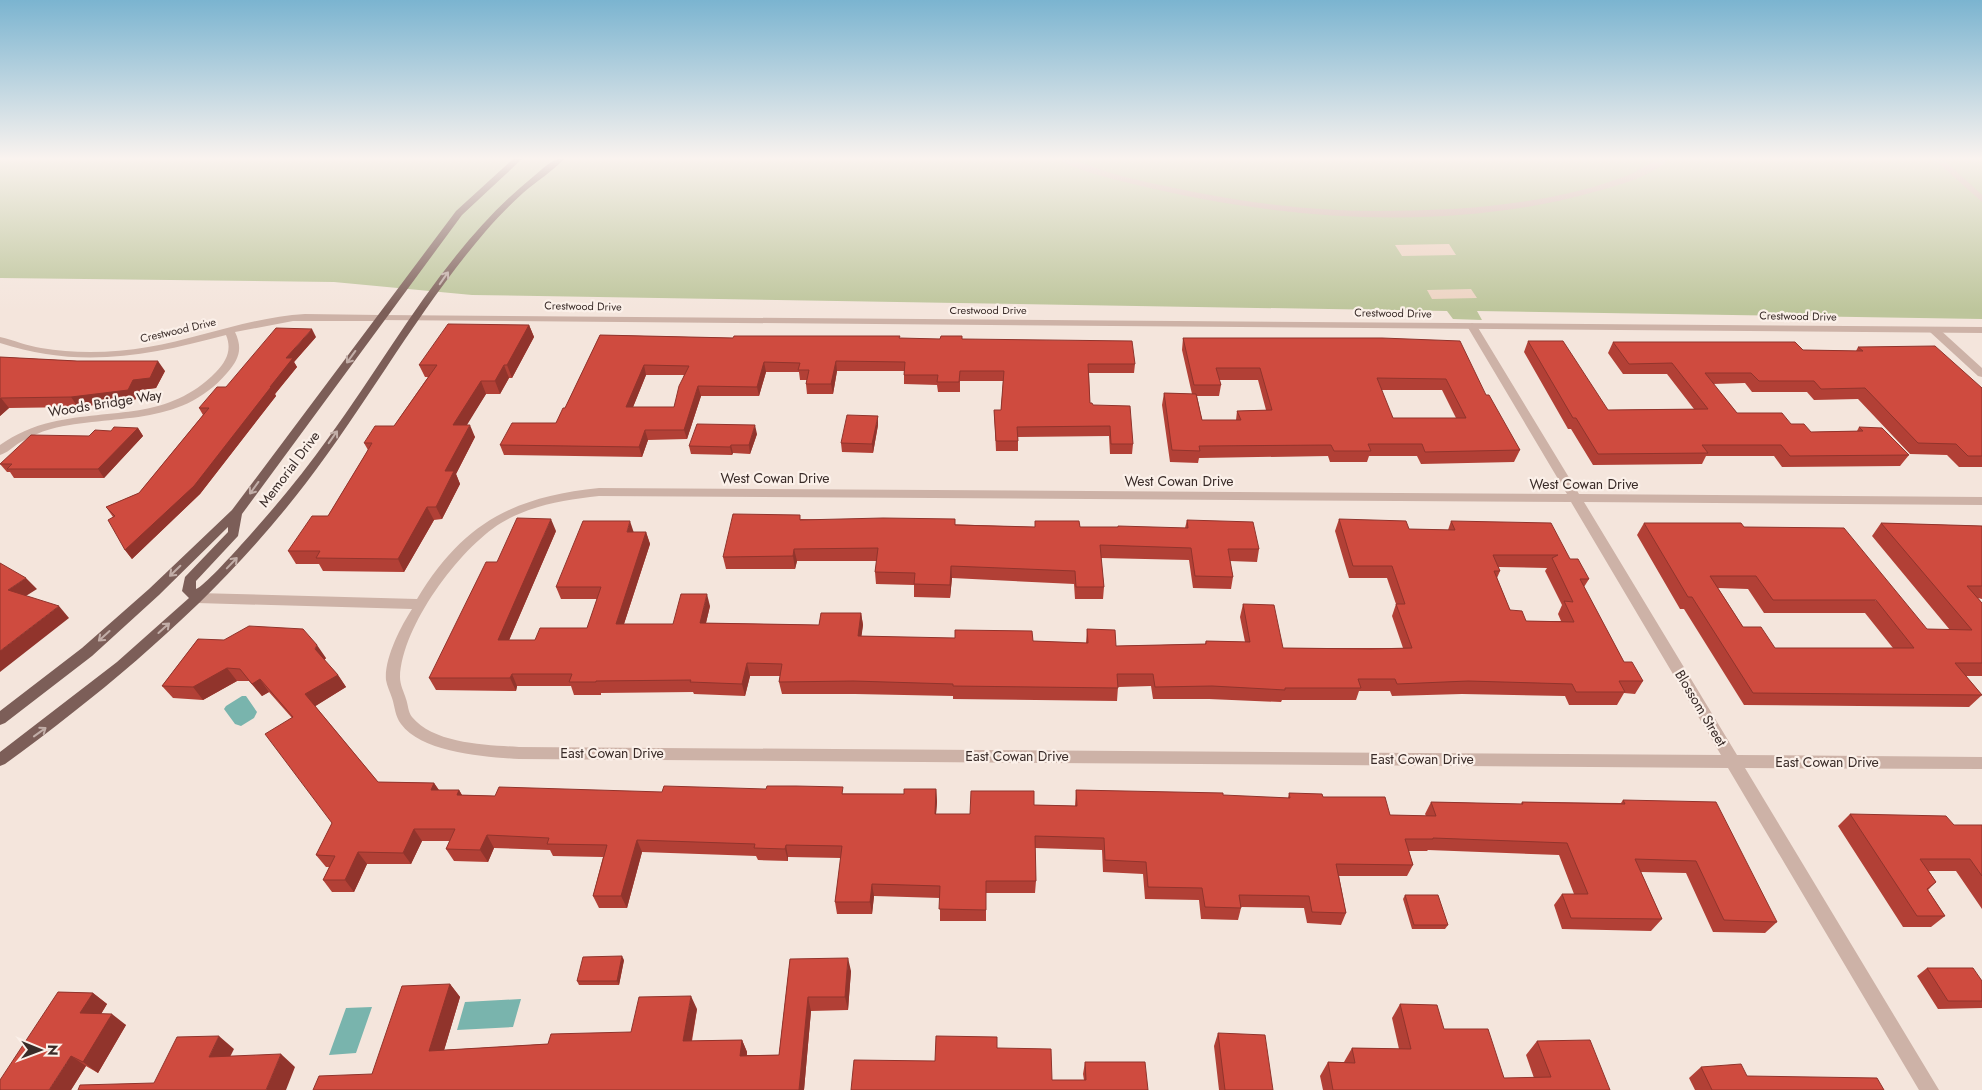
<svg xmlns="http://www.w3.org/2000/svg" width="1982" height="1090" font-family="Jost,sans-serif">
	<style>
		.green { fill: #bdc59b }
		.plaza { fill: #edd3c2 }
		.water { fill: #79b4ad }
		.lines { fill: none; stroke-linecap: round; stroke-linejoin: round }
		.minor { fill: #cdb2a7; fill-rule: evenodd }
		.tertiary { fill: #cdb2a7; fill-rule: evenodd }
		.primary { fill: #7c5e58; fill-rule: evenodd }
		.wall { fill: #b24036; fill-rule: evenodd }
		.shaded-wall { fill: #91342c }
		.building { fill: #cf4b3f; stroke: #91342c; fill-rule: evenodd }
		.oneway { stroke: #c2aea8 }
		.labels { text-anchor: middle; stroke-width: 4.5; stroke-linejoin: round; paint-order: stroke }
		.far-street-label { font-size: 11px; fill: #392b28; stroke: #fbf0e9 }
		.street-label { font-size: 14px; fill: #392b28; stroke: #fbf0e9 }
	</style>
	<rect width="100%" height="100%" fill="#f4e5dc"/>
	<path class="green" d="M0,158H1982V319L1477,311L1482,320L1453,319L1447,311L472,295L334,282L0,278Z"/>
	<path class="plaza" d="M1449,244L1456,255L1402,256L1395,245Z
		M1471,289L1477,298L1432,299L1427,290Z"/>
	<path class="water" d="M242,696H246L257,712L254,718L241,726L235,724L224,709L226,706Z
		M521,999L513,1027L457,1030L465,1002Z
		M372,1007L356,1053L329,1055L346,1008Z"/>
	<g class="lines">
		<path class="minor" d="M305,314L380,315L385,318L380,321H293L235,332C243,349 239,359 227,373C179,429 113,413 51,429C40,432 29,437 19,443C13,447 7,453 0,455V445C16,434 33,426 52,422C113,408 168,421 216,372C227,361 232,349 226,335C148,356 79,369 0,343V337C14,340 27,346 41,348C76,354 113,353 148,347C201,338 251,317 305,314Z
			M1472,323L1477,326L1579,494L1982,497V505L1584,502L1737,755L1982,757V769L1745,768L1939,1090H1919L1728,768L519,759C486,757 422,753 401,724C395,716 395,707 392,698C390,692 387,686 386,680C384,659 401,626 412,609L197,603L192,601L190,598L192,595L197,593L417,599C463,523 513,497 599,488L1567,494L1467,326ZM599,496L1571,502L1721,755L519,747C487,745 434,744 412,717C408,712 408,704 406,699C404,692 400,685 400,677C402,626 459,549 501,523C531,505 565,500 599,496Z
			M1934,327L1938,328L1982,368V377L1978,376L1930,332V328Z"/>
		<path class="tertiary" d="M1058,158C1075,158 1089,166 1105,171C1123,177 1142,181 1160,185C1231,201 1306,211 1378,211C1445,211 1513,207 1578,191C1595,187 1612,181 1629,175C1642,169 1655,158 1670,158C1651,177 1619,185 1594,192C1448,233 1279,220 1133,184C1114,179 1072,170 1058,158Z
			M1933,158H1942L1982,195V202Z
			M380,315L1982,327V333L377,320V316Z"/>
		<path class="primary" d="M514,158H523L462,215L242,514L238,536L196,581V589C203,587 233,554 241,545C272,511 302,475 329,437C394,348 446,247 534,176C544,168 552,158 565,158C553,171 537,181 523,193C510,205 497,218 485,232C418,310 369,401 306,483C222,593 116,683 5,764L0,766V752L117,662L189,598L182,591L185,577L228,532V527L159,595L92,656L5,723L0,725V711L82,648L149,589L232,510L456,211Z"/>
	</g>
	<path class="wall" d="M529,325L534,337L512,378H509L500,394H486L466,425L475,437L456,474L460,484L442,519L434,520L404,572L323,571L319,564H296L288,551L328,516L368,450L364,443L394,426L428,377H425L419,365Z
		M600,335L733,338L962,339L1135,364L1134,373H1089L1090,403L1133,444L1132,454H1110L1109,436L1018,437V451H996L994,410H1001L1003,381H960V392H938L937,385L904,384V371H837L833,394H807L806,384L807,380H800L799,372H766L759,396H701L687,439L648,440L642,457L504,455L500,445L556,423L565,408ZM646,375H684L674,407H633Z
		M316,337L294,362L297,367L275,394L276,396L200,494L132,559L125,550L113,517L106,507L139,493L203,415L199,408L226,387Z
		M1183,338H1382L1486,395L1520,450L1514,462L1421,464L1417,456H1369L1367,462H1330L1328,456L1199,458L1198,463L1170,462L1162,405L1164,393L1192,394L1182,350ZM1219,380H1258L1266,410L1237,411L1236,420H1202L1197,396H1219L1221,385ZM1381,390H1442L1456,418H1393Z
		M1528,341L1608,410L1694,409L1667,374H1623L1608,353L1613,342L1803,350L1856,351L1858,347L1982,388V467H1959L1947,455L1910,454L1858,399L1814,400L1807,392H1752L1745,383L1713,384L1737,413L1791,424L1811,432L1857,431L1859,427L1909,455L1900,466L1782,467L1774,456H1706L1702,464L1593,465L1571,429H1568L1524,352Z
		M0,357L77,361L165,371L156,388L140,390L135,400L78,407L9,408L0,416Z
		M878,425L873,453L842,452L841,443Z
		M138,428L143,436L104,478H14L10,472H7L0,464L89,436L111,431Z
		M757,434L750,454L733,453L732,455L691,454L689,446Z
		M801,519L1034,527L1185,528L1187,520L1259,549L1257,562L1230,561L1233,577L1231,589L1193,588L1189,560L1101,558L1104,587L1103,599H1075L1074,584L952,578L950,598L914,597V585L876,584L875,572L877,561H797L795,569H726L723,557Z
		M1339,519L1409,529L1448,530L1451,521L1570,559L1589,579L1584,587L1624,662L1643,681L1635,694L1624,693L1617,705H1569L1565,696L1462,694L1392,696L1390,691H1359L1356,700H1282L1281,702L1209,699H1153L1151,686L1118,687L1117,701L953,699V696L855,694H782L779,682L780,676H750L745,696L694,694L693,692L601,693V695H574L571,686H517L516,691L436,690L429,678L497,562L556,531L509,640H535L587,628L597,599H561L556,587L633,532H646L650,544L624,624H673L710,606L706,623L819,625L861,613L863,625L861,636L1086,643L1087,629L1116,646L1205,644L1206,641L1245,642L1240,617L1243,604L1283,648H1403L1392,616L1396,604L1387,578H1349L1335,531ZM1498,567L1547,568L1545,571L1562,605L1558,614L1561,621H1526L1510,610L1497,578L1500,571Z
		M1644,523L1744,527L1927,629L1950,630L1872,536L1881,523L1982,526V599L1978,598L1982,603V676H1966L1982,695L1969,707L1744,705L1684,609H1680L1637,535ZM1718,588L1748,589L1764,613H1865L1893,648H1775L1743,627Z
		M198,639L326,658L324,660L338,675L346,687L315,706L378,782L434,783L439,790H459L462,795L495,796L662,792L904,794L936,789L937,802L936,814H970L1034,805L1075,806L1076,790L1288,798L1289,793L1323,797L1390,815L1426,816L1425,814L1431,802L1521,804L1522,802L1621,803L1623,800L1777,922L1765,933L1713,932L1686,873L1641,872L1662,919L1651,931L1562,929L1554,905L1562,894H1574L1559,855L1428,850L1427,851H1409L1413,865L1407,876H1339L1346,913L1341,925L1307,923L1304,908L1241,907V908L1238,920L1201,919L1199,900L1145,899L1143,874L1103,872L1102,850L1035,848L1036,881L1035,893H986V921H940V898L874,896L872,914H837L835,902L841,858L788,857V861L758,860L756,856L642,852L627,908H599L593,896L603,857L553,856L550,850L494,848L488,862L454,861L446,849L450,841H422L411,864H367L354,892H332L323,880L329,867H326L316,855L332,823L292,718L269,692L262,696L249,681H237L203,700L173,698L162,686Z
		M1850,814L1954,825H1982V909L1956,871H1929L1936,882L1928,890L1945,916L1931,927H1903L1838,826Z
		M1405,895L1448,925L1445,929H1412L1403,899Z
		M790,959L851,971L848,1010L811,1011L804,1090L372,1074L450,984L460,997L444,1050L548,1044L631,1032L697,1009L692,1041L742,1040L747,1052V1055H779Z
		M624,960L619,985H579L577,981Z
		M1927,968L1982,981V1008L1938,1009L1917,976Z
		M58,992L93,993L107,1004L101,1014L126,1025L98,1073L86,1066L71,1090Z
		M1400,1004L1444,1029L1504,1078H1534L1526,1055L1537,1041L1610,1090H1323L1320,1076L1328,1062H1344L1352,1048L1399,1049L1392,1018Z
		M1218,1033L1273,1090H1219L1214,1046Z
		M997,1048L1052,1080H1084L1083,1074L1085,1062L1148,1090H851L935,1061Z
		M1701,1067L1747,1076L1884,1090H1695L1689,1078Z"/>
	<path class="shaded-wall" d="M529,325L534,337L512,378L507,365Z
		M312,329L316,337L294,362L297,367L275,394L276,396L200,494L132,559L125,550L270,387L286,358Z
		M158,361L165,371L156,388L140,390L135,400L78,407L71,397L133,380Z
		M836,361L837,371L833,394L831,384Z
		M764,362L766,372L759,396L757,387Z
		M504,365L509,378L500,394L495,381Z
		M644,365L646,375L629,417L626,407Z
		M481,381L486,394L459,438L453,425Z
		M698,386L701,396L687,439L684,430Z
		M1,398L9,408L0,416V399Z
		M878,416V425L873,453L872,444Z
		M470,425L475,437L456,474L460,484L442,519L436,507L445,471Z
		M755,425L757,434L750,454L749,445Z
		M138,428L143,436L104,478L98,469Z
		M645,430L648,440L642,457L639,447Z
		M731,445L733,453L732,455L730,447Z
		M427,507L434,520L404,572L398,559Z
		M551,519L556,531L504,652L498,640Z
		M630,521L634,533L627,532Z
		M646,532L650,544L620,636L616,624Z
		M794,549L797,561L795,569L793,556Z
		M951,566L952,578L950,598V585Z
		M26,578L37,589L18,601L8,590Z
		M707,594L710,606L703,635L700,623Z
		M59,606L69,618L0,672V651Z
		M861,613L863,625L860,648L858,636Z
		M317,645L326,658L323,662L315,649Z
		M747,663L750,676L745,696L742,684Z
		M227,668L237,681L203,700L193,687Z
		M512,674L517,686L516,691L510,678Z
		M338,675L346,687L314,707L305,694Z
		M260,679L269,692L262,696L252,684Z
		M434,783L442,795L431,790Z
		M936,789L937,802L935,826V814Z
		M459,790L466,802L457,795Z
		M414,829L422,841L411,864L403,853Z
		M487,835L494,848L488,862L480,850Z
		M637,840L642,852L627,908L621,896Z
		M786,845L788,857V861L785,849Z
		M358,852L367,864L354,892L345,880Z
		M872,884L874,896L872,914L870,902Z
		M622,956L624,960L619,985L617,981Z
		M848,958L851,971L848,1010L845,997Z
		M450,984L460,997L440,1064L429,1051Z
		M93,993L107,1004L95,1024L80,1013Z
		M691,996L697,1009L689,1054L683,1041Z
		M808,997L811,1011L804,1090H799Z
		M112,1014L126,1025L98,1073L83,1062Z
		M219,1036L234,1049L224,1069L209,1057Z
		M742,1040L747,1052L745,1068L740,1056Z
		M281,1054L295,1067L286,1090H266Z
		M71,1056L86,1066L71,1090H49Z"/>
	<path class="building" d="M448,324L529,325L507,365H504L495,381H481L453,425H470L445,471H454L436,507H427L398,559L316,558L320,551H288L312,516H328L365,455L372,443H364L375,426H394L437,365H419Z
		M276,328L312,329L286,358H293L270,387H271L194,486L125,550L108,520L115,516L106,507L139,493L209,408H199L217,387H226Z
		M600,335L733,338L734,336H900L899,338L940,339L941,336H962V339L1132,341L1135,364H1088L1090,403H1092L1093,405L1130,406L1133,444H1111L1110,426L1017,427L1018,441H996L994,410H1001L1004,371H960L959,382H937L938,375H904L905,362L836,361L831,384H806L809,370H798L800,363L764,362L757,387L698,386L684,430H645L639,447L500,445L512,423H556L563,408H565ZM644,365L689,366L679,386L674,407H626Z
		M1183,338H1382L1460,341L1486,395H1489L1520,450L1425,452L1422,444H1368L1371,451H1334L1331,445L1199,446L1200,451L1172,450L1164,393L1196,394L1202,420H1241L1237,411L1272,410L1260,368H1216L1221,385H1194ZM1377,378L1446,379L1466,418H1393Z
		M1528,341H1563L1608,410L1708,409L1672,363L1629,364L1613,342H1795L1803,350L1863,351L1858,347L1935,346L1982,388V456H1968L1956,444L1918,443L1865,388L1821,389L1814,381H1759L1751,373H1705L1737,413H1782L1791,424H1804L1811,432L1863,431L1859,427L1882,428L1909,455L1790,456L1781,445H1702L1708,453L1598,454L1576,418H1573Z
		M0,357L77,361H158L150,378L133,380L128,390L71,397L1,398L0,399Z
		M847,415L878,416L872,444L841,443Z
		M697,424L755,425L749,445H731L730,447L689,446Z
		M114,427L138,428L98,469H7L12,464H0L31,435L89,436L95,430L111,431Z
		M733,514L800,515V520L883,518L955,519V525L1035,527V521H1079L1080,527H1118V526L1188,528L1187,520L1253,522L1259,549H1228L1233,577L1195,576L1191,548L1100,545L1104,587H1076L1075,571L951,566L950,585L914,584L915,573L875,572L878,548L794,549L793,556L723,557Z
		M517,518L551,519L498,640H535L540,628H587L601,587H556L583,521H630L627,532H646L616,624H673L681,594H707L700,623L819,625L821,613H861L858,636L955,638V630L1032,631L1033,641L1088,643L1087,629L1115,630L1116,646L1206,644V641L1250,642L1243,604L1274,605L1283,648L1371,649L1412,648L1396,604H1405L1392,566H1353L1339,519L1406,521L1409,529L1455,530L1451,521L1551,523L1570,559H1578L1589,579H1580L1624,662H1632L1643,681H1619L1625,692H1576L1572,684L1468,681L1397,684L1395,679H1358L1361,688H1285V690L1212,686L1155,687L1153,674H1117L1118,688L953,686V684L853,681L779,682L782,664L747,663L742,684L690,682L691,680L596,681V682H569L572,674H512L510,678H429L486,562H497ZM1493,555H1558L1552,558L1573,602L1564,601L1574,622L1526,621L1522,611L1510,610L1494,571H1500Z
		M1644,523H1741L1744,527L1844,528L1927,629L1972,630L1881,523L1982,526V586H1967L1982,603V663H1955L1982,695L1753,693L1692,597H1688ZM1710,576H1756L1773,600H1876L1914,648H1775L1761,627H1743Z
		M0,563L26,578L8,590L59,606L0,651Z
		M249,626L303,629L317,645L315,649L338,675L305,694L378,782L434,783L431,790H459L457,795L495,796L499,787L662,792L664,786L766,789L767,786H796L843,787L842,794H904V789H936L935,814H970L971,791H1034V805L1077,806L1076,790L1223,793V795L1290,798L1289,793L1322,794L1323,797H1385L1390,815L1436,816L1431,802L1523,804L1522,802L1625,804L1623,800L1716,802L1777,922L1724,920L1696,861L1635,859L1662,919L1571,918L1562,894H1588L1567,843L1433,838V839H1405L1413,865L1336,864L1346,913L1312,912L1309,896L1239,895L1241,908L1205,907L1202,888L1148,887L1146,862L1105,860L1104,838L1035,836L1036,881H986V910L939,909L940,886L872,884L870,902H835L842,846L786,845L785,849L754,848L755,844L637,840L621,896H593L607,845L547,844L549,838L487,835L480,850L446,849L455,829H414L403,853L358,852L345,880H323L335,856L316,855L332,823L265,734L293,717L260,679L252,684L240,669L227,668L193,687L162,686L198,639L224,640Z
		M1850,814L1946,816L1954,825H1982V876L1970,859H1920L1936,882L1927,889L1945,916H1917Z
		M1405,895H1438L1448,925H1414Z
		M622,956L617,981H577L583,957Z
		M848,958L845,997H808L799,1090H313L319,1076L372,1074L402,986L450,984L429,1051L548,1044L551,1034L631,1032L639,997L691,996L683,1041L742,1040L740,1056L779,1055L790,959Z
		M1927,968H1973L1982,981V1001H1948Z
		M58,992L93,993L80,1013L112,1014L83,1062L71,1056L49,1090H0V1080Z
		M1400,1004L1437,1005L1444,1029H1488L1504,1078L1551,1077L1537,1041L1590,1040L1610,1090H1333L1328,1062L1355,1063L1352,1048L1411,1049Z
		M1218,1033L1265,1035L1273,1090H1225Z
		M219,1036L209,1057L281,1054L266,1090H78L80,1085L154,1083L177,1037Z
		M936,1036L997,1037V1048L1051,1049L1052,1080H1086L1085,1062H1145L1148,1090H851L854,1060L935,1061Z
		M1741,1064L1747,1076L1877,1078L1884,1090H1712L1701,1067Z"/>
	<defs><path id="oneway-shaft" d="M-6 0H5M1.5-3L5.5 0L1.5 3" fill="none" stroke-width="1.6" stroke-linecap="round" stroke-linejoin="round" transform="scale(1.25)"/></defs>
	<g class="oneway">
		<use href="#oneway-shaft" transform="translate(444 278) rotate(-55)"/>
		<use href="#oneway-shaft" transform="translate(351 357) rotate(126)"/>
		<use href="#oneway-shaft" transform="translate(333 437) rotate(-55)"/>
		<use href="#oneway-shaft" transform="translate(254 488) rotate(126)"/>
		<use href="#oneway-shaft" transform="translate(232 563) rotate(-46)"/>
		<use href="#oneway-shaft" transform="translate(175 571) rotate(136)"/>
		<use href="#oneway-shaft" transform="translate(164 628) rotate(-42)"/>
		<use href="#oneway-shaft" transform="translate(104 636) rotate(138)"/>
		<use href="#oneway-shaft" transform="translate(40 732) rotate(-36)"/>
	</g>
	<linearGradient id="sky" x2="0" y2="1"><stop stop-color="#7bb4d0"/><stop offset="0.51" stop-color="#faf3ef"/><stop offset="1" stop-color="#faf3ef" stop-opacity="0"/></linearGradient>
	<rect width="1982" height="311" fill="url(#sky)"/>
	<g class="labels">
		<g class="far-street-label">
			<text transform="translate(583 306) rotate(1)" y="4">Crestwood Drive</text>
			<text x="988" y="314">Crestwood Drive</text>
			<text transform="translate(1393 313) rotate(1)" y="4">Crestwood Drive</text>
			<text transform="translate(1798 316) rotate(1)" y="4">Crestwood Drive</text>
			<text transform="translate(178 330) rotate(-13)" y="4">Crestwood Drive</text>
		</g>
		<g class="street-label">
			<text transform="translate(105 403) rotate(-9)" y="5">Woods Bridge Way</text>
			<text transform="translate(289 469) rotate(-53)" y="5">Memorial Drive</text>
			<text x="775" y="483">West Cowan Drive</text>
			<text x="1179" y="486">West Cowan Drive</text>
			<text x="1584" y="489">West Cowan Drive</text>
			<text transform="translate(1701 708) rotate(59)" y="5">Blossom Street</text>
			<text x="612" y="758">East Cowan Drive</text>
			<text x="1017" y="761">East Cowan Drive</text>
			<text x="1422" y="764">East Cowan Drive</text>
			<text x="1827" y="767">East Cowan Drive</text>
		</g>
	</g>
	<g transform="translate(40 1050) rotate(91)" stroke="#fbf0e9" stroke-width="4" paint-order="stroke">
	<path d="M0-4L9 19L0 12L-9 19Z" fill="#392b28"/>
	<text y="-8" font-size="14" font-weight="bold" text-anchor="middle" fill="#392b28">N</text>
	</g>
</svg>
